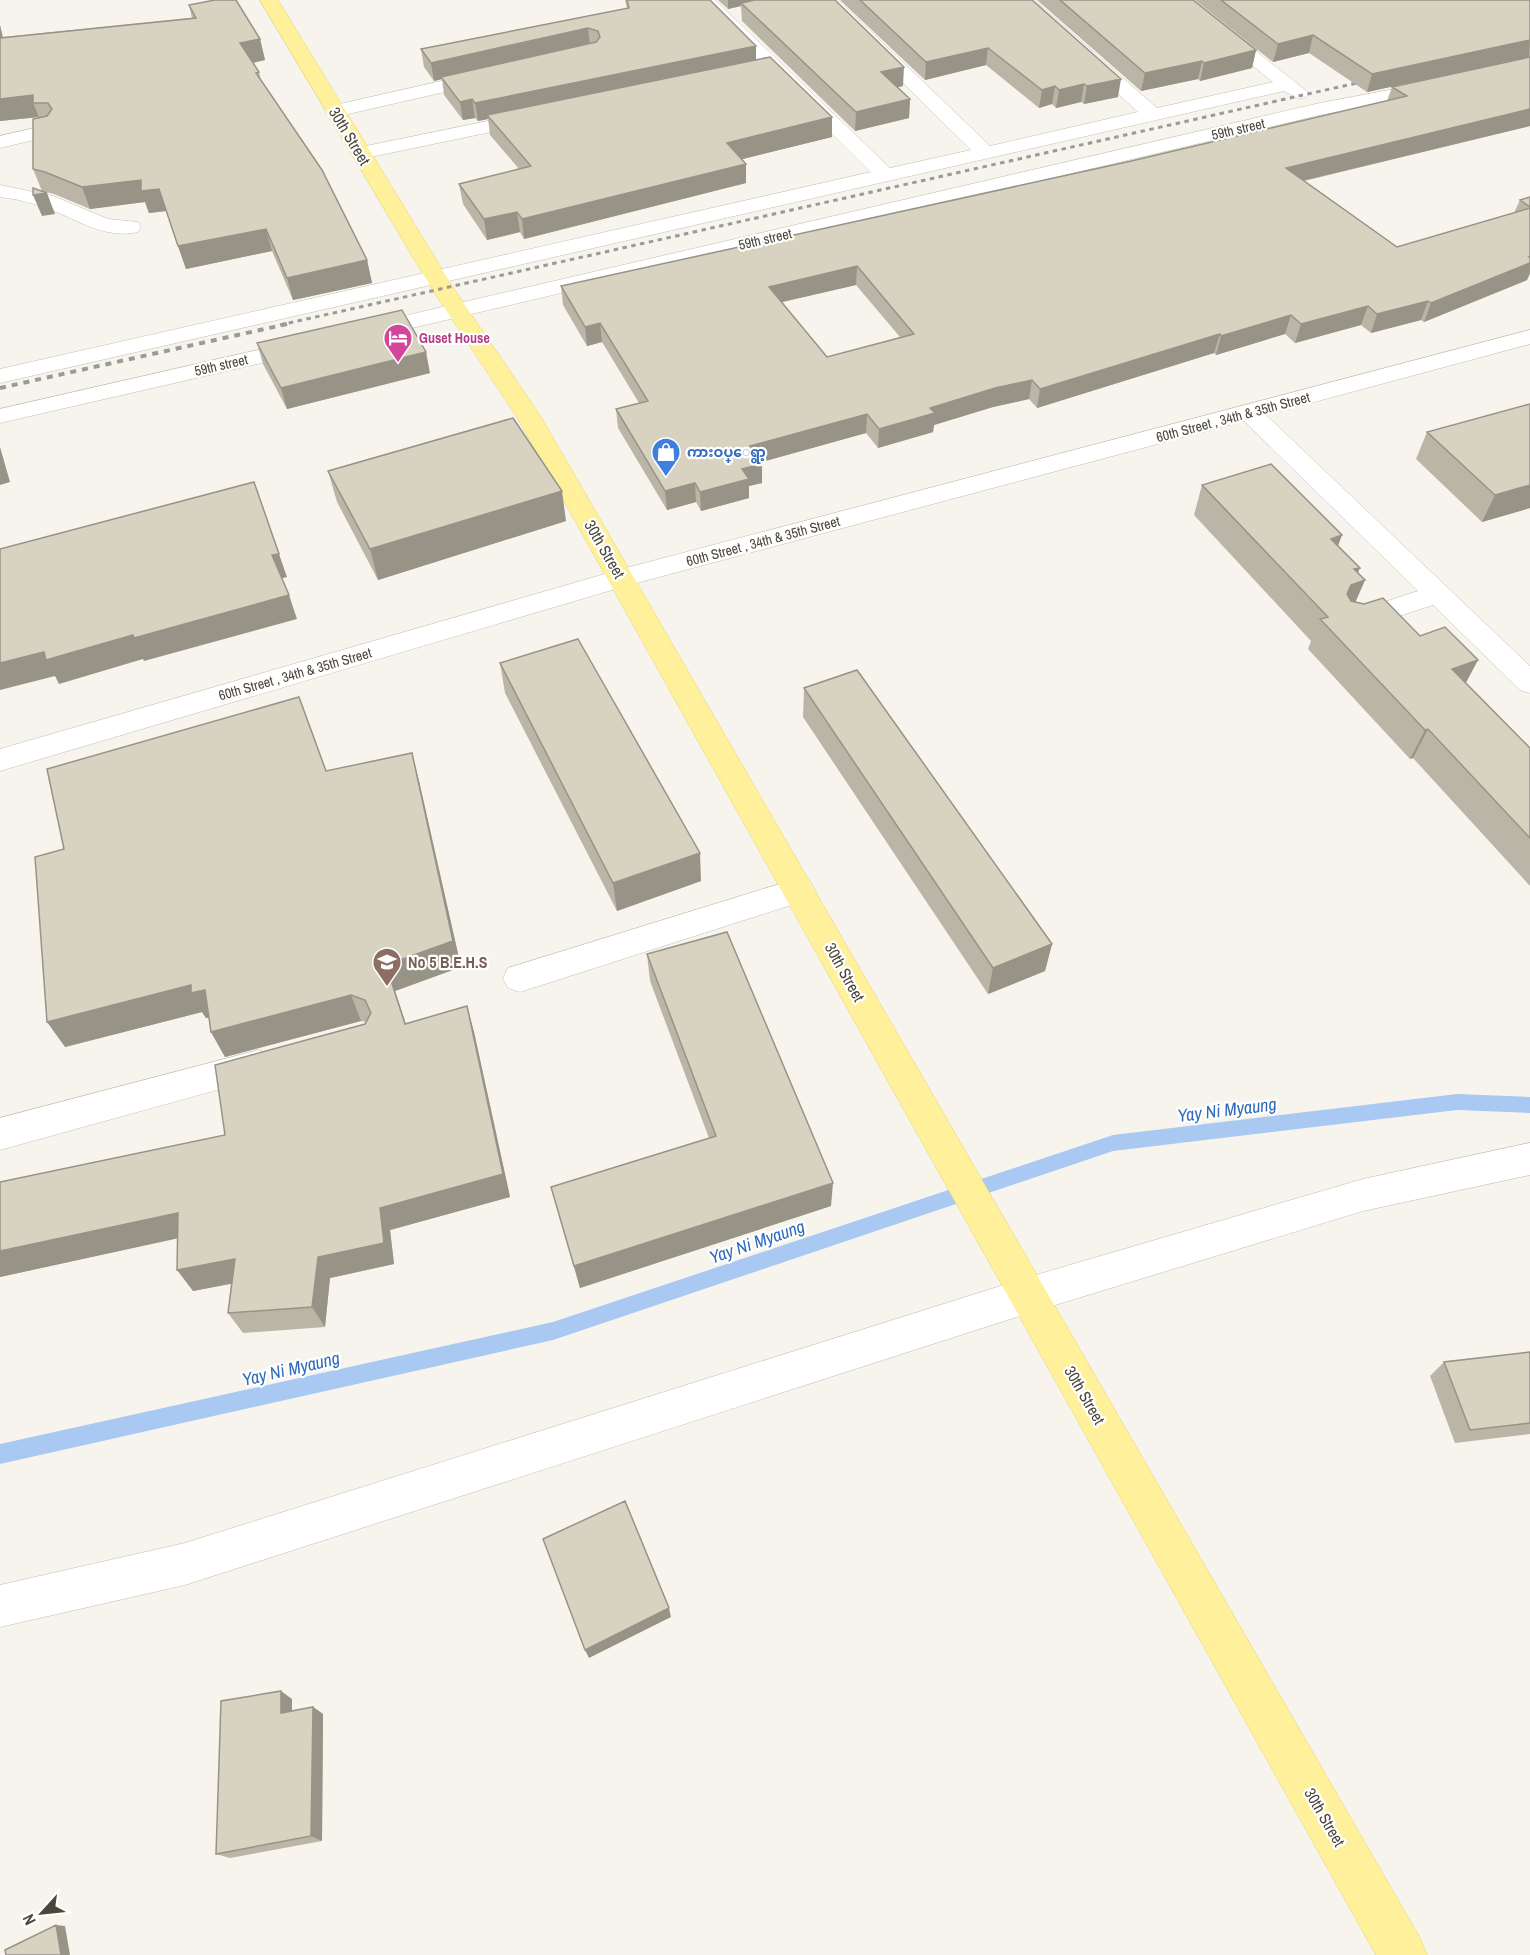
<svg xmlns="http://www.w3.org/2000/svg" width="1530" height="1955" font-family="'Archivo Narrow','Noto Sans Myanmar',sans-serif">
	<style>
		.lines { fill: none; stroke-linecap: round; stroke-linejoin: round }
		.stream { fill: #a9c9f2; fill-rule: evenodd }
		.minor-casing { stroke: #c2beae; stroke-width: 1 }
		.major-casing { stroke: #e6d36a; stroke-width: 1 }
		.minor { fill: #fff; fill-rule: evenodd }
		.major { fill: #fff19c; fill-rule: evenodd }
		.rail-far1 { stroke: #9a9a9a; stroke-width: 3; stroke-dasharray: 4.5 4.5; stroke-linecap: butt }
		.rail { stroke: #9a9a9a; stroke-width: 4; stroke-dasharray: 6 6; stroke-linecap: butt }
		.wall { fill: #bab5a6; fill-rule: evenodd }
		.shaded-wall { fill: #979387 }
		.building { fill: #d8d2c1; stroke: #979387; stroke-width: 1.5; fill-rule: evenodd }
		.labels { text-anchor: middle; stroke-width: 4.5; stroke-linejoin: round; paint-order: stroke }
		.far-street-label { font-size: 14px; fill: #4b4639; stroke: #fff }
		.far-hotel-label { font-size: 14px; font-weight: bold; fill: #b23c85; stroke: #fff; text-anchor: start }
		.far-shop-label { font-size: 14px; font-weight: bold; fill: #366cbe; stroke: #fff; text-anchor: start }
		.street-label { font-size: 16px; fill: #4b4639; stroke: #fff }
		.education-label { font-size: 16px; font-weight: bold; fill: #785e54; stroke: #fff; text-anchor: start }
		.water-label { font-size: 18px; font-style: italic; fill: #2f6bba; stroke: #fff }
	</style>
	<rect width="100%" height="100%" fill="#f6f4ec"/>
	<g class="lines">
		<path class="stream" d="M1457,1094L1530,1097V1113L1457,1110L1113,1151L553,1340L0,1464V1444L553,1322L1113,1135Z"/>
		<g class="minor-casing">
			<path id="minor" d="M696,0H715L890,168L971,150L819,0H838L990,146L1138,112L1014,0H1034L1157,108L1273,82L1171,0H1191L1309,93L1306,97L1299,99L1284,91L0,383V369L871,172Z
				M486,71L493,73L496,77L493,81L335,117L328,115L325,111L328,107L335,105Z
				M1432,82L1439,84L1442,88L1439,92L1320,115L365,339L357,337L354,332L357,327L365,325L1320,103Z
				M532,112L539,114L542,118L539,122L361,159L354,157L351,153L354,149L361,147Z
				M48,125L55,127L58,131L55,135L0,148V136Z
				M0,185L53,196L108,219L138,222L141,227L138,232C107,239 81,222 54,211C36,204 19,199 0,197Z
				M1530,330V344L1266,415L1530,666V693L1520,690L1433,605L1351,632L1341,630L1337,623L1341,616L1418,591L1244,421L629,585L0,771V749L622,569Z
				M306,339L314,341L318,346L314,351L0,423V409Z
				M799,878L810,881L815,890L810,899L520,992L508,988L503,978L508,968Z
				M259,1050L271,1055L276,1065L271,1075L0,1150V1118Z
				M1530,1143V1175L1363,1211L1029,1313L185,1585L0,1627V1585L185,1543L1029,1277L1363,1179Z"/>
		</g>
		<g class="major-casing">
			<path id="major" d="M260,0H278L454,289L541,417L1420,1938L1427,1955H1376L517,417L432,289Z"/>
		</g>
		<use href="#minor" class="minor"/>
		<use href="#major" class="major"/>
		<path class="rail-far1" d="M280,325L1370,80"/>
		<path class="rail" d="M0,388L287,324"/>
	</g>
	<path class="wall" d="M625,0H710L756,46V60L832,117V137L742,159L746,164V183L524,239L520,232L487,240L463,204L459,184L519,169L490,135L488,119L478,121L475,118L463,120L444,95L442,79L434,81L424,67L421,49L627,8Z
		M718,0H835L903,86L897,87L910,99L909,118L855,131L742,21L741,6L728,9Z
		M840,0H1032L1118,97L1084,104L1081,102L1056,108L1052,104L1039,108L986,65L925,80Z
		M1037,0H1193L1256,50L1252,68L1200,81L1198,79L1141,91Z
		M1195,0H1530V126L1304,181L1397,247L1514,213L1520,200L1530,197V273L1527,280L1424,322L1421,320L1371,333L1361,325L1295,343L1285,334L1216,355L1214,353L1037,408L1029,399L993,407L934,425L933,432L878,448L866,433L761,462L762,483L749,486V498L701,511L696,502L667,510L618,428L616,409L639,403L602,342L587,346L563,305L561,286L1127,162L1387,101L1392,87L1530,57L1367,92L1309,53L1273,62ZM856,285L900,337L827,357L782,302Z
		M189,5L260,39L265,60L253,63L259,72L261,80L367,260L372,283L293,300L272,251L186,269L166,211L149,213L145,202L90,209L54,194L42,191L33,169L39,117L0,121V25L3,37L192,18Z
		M257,343L430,373L287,409L263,364Z
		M1427,432L1530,508L1482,522L1416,459Z
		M328,471L566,521L378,580L337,502Z
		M1202,485L1338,546L1358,573L1365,580L1355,602L1420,636L1478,660L1466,683L1530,748V886L1413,758L1410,759L1308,649L1311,641L1194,515Z
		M500,663L701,881L617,911L505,693Z
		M804,688L1052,944L1045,971L988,994L803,717Z
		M326,771L419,781L461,967L395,991L406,1024L467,1006L474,1032L510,1197L390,1230L394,1264L330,1278L325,1327L243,1333L228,1313L231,1284L193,1291L177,1238L0,1277V1182L225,1135L365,1024L366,1022L361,1021L225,1057L211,1032L209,1018H206L202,1012L65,1047L64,849Z
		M647,954L831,1206L580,1288L551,1187L709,1138L650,981Z
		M1530,1352V1434L1455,1443L1430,1376L1444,1362Z
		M292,1699V1711L313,1707L323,1714L322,1841L230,1858L216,1854Z"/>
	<path class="shaded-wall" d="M728,0H771L741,3V6L728,9Z
		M0,25L7,59L0,40Z
		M588,28L590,46L441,77L442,79L434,81L431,63Z
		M1313,35L1309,53L1273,62L1278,44Z
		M260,39L265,60L246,64L240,43Z
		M1530,40L1529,57L1367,92L1372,74Z
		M756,46V64L487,115L488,119L478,121L475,103Z
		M988,48L986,65L925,80L926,62Z
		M1256,50L1252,68L1200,81L1204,63Z
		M1202,61L1198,79L1141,91L1145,73Z
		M904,67L903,86L880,91L881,72Z
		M1121,79L1118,97L1084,104L1087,86Z
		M1084,84L1081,102L1056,108L1059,90Z
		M1055,86L1052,104L1039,108L1042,90Z
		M33,95V103L39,117L0,121V99Z
		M472,99L475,118L463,120L460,102Z
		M910,99L909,118L855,131L856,112Z
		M1530,109V126L1281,186L1286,168Z
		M832,117V137L727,163V143Z
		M746,164V183L524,239L522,219Z
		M141,180L159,189L166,211L149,213L145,202L90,209L82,187Z
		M47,193L55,214L42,216L33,195Z
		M517,212L520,232L487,240L484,219Z
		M266,229L272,251L186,269L178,246Z
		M1530,257V273L1527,280L1424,322L1431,303Z
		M367,260L372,283L293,300L287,278Z
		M857,266L856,285L769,305V287Z
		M1428,301L1421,320L1371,333L1377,314Z
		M1368,306L1361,325L1295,343L1301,324Z
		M1291,315L1285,334L1216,355L1221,336Z
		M600,323L602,342L587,346L585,327Z
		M1220,334L1214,353L1037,408L1040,389Z
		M426,352L430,373L287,409L281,388Z
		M1032,380L1029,399L993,407L934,425L933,432L878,448L879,429L930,408L995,388Z
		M867,414L866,433L751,465L750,446Z
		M0,447L10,482L0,485Z
		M762,464V483L749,486V498L701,511L700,492L742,469Z
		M695,483L696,502L667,510L665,491Z
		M1530,485V508L1482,522L1495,495Z
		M562,491L566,521L378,580L370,549Z
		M1342,535L1331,565V539Z
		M279,554L287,577L280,579L272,555Z
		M1360,568L1353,584L1365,580L1352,610L1339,615L1354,569Z
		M289,595L297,619L144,661L143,659L59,684L55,676L0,690V663L44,652L133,635Z
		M1478,660L1462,689L1452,669Z
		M1428,729L1413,758L1410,759L1425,730Z
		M412,753L419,781L461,967L395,991L414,1049L386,965Z
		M700,853L701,881L617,911L613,883Z
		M1052,944L1045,971L988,994L993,968Z
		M191,985L205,990L219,1015L206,1018L202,1012L65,1047L47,1022Z
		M351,995L361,1021L225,1057L211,1032Z
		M467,1006L474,1032L510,1197L390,1230L394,1264L330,1278L325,1327L312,1307L318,1257L380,1208Z
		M833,1183L831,1206L580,1288L574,1266Z
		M178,1213L193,1235L0,1277V1251Z
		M235,1259L249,1280L193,1291L177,1270Z
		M669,1608L671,1617L589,1658L585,1650Z
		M281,1691L292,1699V1720L281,1713Z
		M313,1707L323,1714L322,1841L311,1836Z
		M56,1925L65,1926L70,1955H61Z"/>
	<path class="building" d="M215,0H236L260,39L240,43L259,72L256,73L322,170L367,260L287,278L266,229L178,246L159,189L141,191V180L82,187L45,172L33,169V119L47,116L52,109L48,103H33V95L0,99V38L196,18L189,5Z
		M627,0H710L756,46L475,103L472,99L460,102L441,77L596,42L600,37L598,31L588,28L431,63L421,49L629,8Z
		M755,0H835L904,67L881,72L910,99L856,112L741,3Z
		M860,0H1032L1121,79L1087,86L1084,84L1059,90L1055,86L1042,90L988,48L926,62Z
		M1060,0H1193L1256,50L1204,63L1202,61L1145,73Z
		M1221,0H1530V40L1372,74L1313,35L1278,44Z
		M770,57L832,117L727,143L746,164L522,219L517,212L484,219L459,184L531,166L487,115Z
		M1530,57V109L1286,168L1397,247L1530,208V257H1529L1530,258V263L1431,303L1428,301L1377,314L1368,306L1301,324L1291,315L1221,336L1220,334L1040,389L1032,380L995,388L930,408L935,413L879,429L867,414L750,446L762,464L742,469L749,479L700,492L695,483L665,491L616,409L648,401L600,323L585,327L561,286L1127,162L1407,96L1392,87ZM857,266L914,334L827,357L769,287Z
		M33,188L47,193L33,195Z
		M1530,197V207L1520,200Z
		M402,310L426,352L281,388L257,343Z
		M1530,404V485L1495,495L1427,432Z
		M513,418L562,491L370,549L328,471Z
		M1271,464L1342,535L1331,539L1360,568L1354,569L1365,580L1351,585L1347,594L1351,601L1364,604L1383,598L1420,636L1445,627L1478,660L1452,669L1530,748V838L1428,729L1425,730L1320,619L1328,617L1202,485Z
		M254,482L279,554L272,555L289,595L134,638L133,635L46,660L44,652L0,663V549Z
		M578,639L700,853L613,883L500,663Z
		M857,670L1052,944L993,968L804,688Z
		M299,697L326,771L412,753L453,941L386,965L405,1024L467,1006L503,1174L380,1208L384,1243L318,1257L312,1307L228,1313L235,1259L177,1270L178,1213L0,1251V1182L225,1135L215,1065L365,1024L371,1013L365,1000L351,995L211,1032L205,990L191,993V985L47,1022L35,857L64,849L47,769Z
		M727,932L833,1183L574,1266L551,1187L716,1136L647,954Z
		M1530,1352V1423L1470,1430L1444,1362Z
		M625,1501L669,1608L585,1650L543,1539Z
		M281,1691V1713L313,1707L311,1836L216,1854L221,1701Z
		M56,1925L61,1955H6L5,1950Z"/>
	<defs>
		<g id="hotel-pin" transform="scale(1.5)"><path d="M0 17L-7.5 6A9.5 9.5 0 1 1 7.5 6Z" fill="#d1479c" stroke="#fff"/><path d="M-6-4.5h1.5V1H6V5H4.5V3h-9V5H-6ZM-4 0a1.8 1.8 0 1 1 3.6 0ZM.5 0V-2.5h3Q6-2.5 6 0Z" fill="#fff"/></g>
		<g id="shop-pin" transform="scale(1.5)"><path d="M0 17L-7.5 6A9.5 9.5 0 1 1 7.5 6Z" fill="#3f7fe0" stroke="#fff"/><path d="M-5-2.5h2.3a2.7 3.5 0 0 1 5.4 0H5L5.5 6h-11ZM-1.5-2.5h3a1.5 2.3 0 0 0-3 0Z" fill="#fff"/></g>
		<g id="school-pin" transform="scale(1.5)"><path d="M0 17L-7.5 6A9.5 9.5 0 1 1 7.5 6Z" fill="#8d6e63" stroke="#fff"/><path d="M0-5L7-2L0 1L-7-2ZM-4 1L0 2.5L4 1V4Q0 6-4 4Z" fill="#fff"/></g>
	</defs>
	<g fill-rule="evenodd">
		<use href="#hotel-pin" x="398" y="338"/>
		<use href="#shop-pin" x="666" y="452"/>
		<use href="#school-pin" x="387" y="962"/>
	</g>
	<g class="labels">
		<g class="far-street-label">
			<text transform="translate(1238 129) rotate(-13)" y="5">59th street</text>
			<text transform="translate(765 239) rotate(-13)" y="5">59th street</text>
			<text transform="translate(221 365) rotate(-13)" y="5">59th street</text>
			<text transform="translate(1233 417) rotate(-15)" y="5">60th Street , 34th &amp; 35th Street</text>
			<text transform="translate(763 541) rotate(-15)" y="5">60th Street , 34th &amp; 35th Street</text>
			<text transform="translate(295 674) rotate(-16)" y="5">60th Street , 34th &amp; 35th Street</text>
		</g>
		<g class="far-hotel-label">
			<text x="419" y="343">Guset House</text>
		</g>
		<g class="far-shop-label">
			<text x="687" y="457">ကားဝပ္ေရွာ့</text>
		</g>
		<g class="street-label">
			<text transform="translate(350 136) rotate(59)" y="6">30th Street</text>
			<text transform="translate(605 549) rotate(60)" y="6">30th Street</text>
			<text transform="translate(845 972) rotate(61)" y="6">30th Street</text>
			<text transform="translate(1085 1395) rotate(60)" y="6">30th Street</text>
			<text transform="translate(1325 1817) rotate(60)" y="6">30th Street</text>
		</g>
		<g class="education-label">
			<text x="408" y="968">No 5 B.E.H.S</text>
		</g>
		<g class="water-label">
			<text transform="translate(1227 1110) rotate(-7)" y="6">Yay Ni Myaung</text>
			<text transform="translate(757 1242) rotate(-19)" y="6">Yay Ni Myaung</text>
			<text transform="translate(291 1369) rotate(-13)" y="6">Yay Ni Myaung</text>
		</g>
	</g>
	<g transform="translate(42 1913) rotate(243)" stroke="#ffffff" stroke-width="4.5" paint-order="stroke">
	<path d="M0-4.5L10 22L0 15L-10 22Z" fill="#4b4639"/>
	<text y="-9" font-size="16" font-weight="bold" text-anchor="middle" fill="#4b4639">N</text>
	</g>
</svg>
